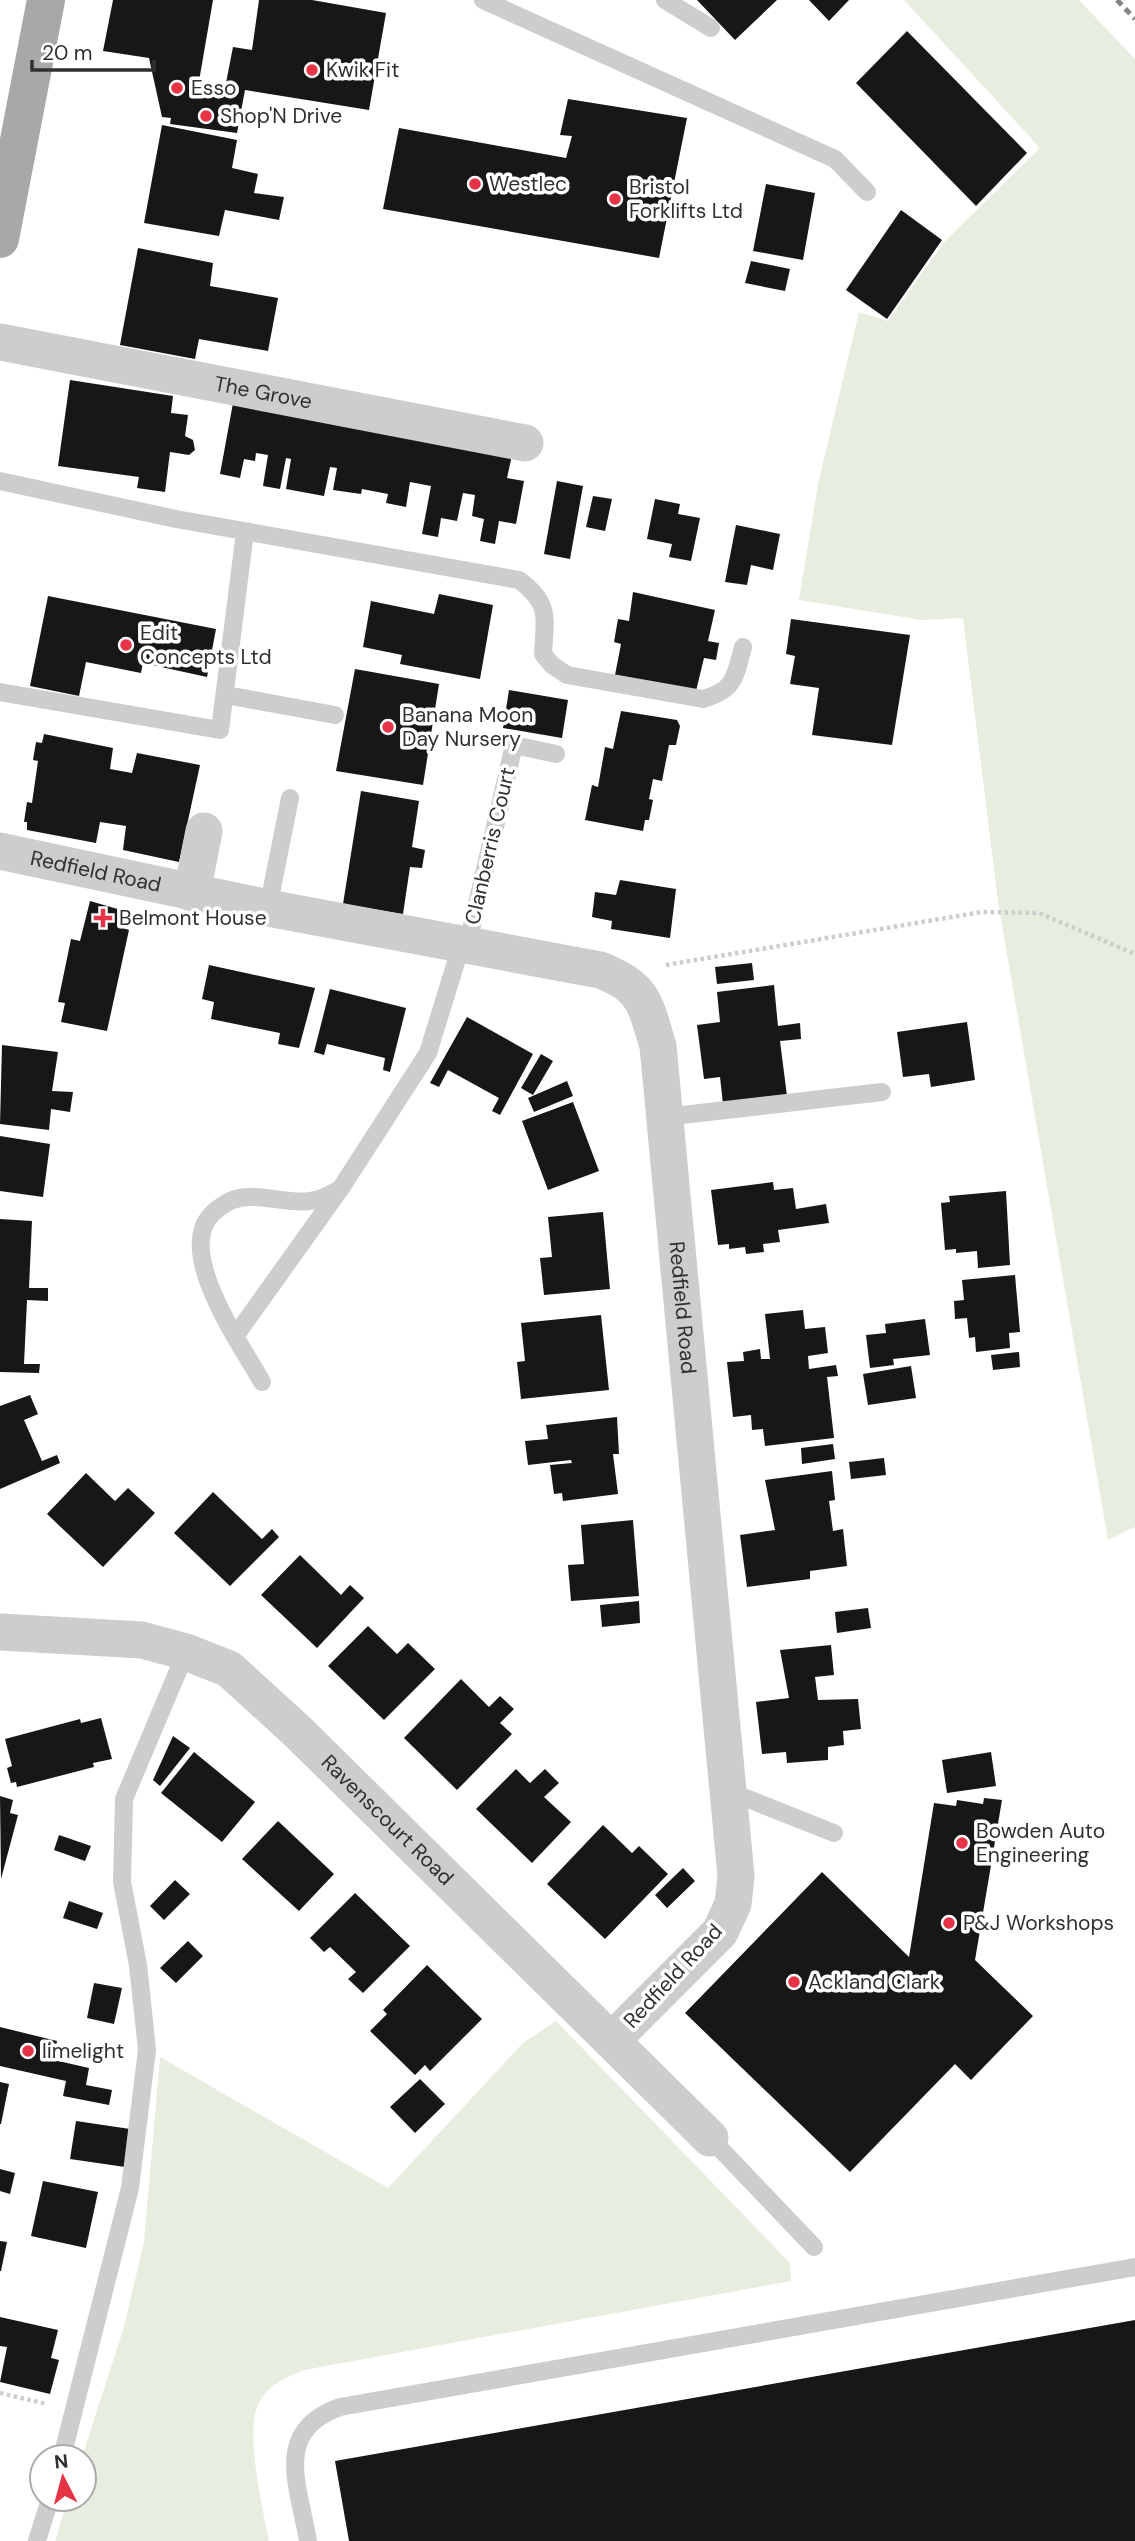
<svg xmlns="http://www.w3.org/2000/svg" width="1135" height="2541" font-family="'DM Sans',sans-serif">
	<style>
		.green { fill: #e7eddf }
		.building { fill: #171717 }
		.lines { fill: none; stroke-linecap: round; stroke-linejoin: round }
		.path { stroke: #cdcdcd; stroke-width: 4.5; stroke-dasharray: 3.5 3.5; stroke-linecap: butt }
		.service { stroke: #cdcdcd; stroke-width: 18 }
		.minor { stroke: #cdcdcd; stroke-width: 37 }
		.primary { stroke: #a8a8a8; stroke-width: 38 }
		.rail { stroke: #858585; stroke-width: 5; stroke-dasharray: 7 5; stroke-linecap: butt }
		.poi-dot { fill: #e63446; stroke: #fff; stroke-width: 2.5 }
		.labels { text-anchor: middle; stroke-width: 7; stroke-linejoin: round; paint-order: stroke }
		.poi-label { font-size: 21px; fill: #303030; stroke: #fff; text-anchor: start }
		.street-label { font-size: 21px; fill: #303030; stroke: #fff }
	</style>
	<rect width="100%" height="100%" fill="#fff"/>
	<path class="green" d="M904,0H1079L1135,59V1527L1108,1540L998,902L963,618L922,620L799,600L818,484L859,312L888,321L944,242L1040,148Z
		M556,2021L790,2263L791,2281L304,2370C286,2377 270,2384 260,2401C243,2429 263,2508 269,2541H55L68,2499H84L82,2457L124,2327L144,2242L160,2057L388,2188L523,2043Z"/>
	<path class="building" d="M113,0H213L198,87L225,88L233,47L252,50L259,0H312L386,13L369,110L245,90L237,133L170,124L171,118L162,117L149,58L103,51Z
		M697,0H777L735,40Z
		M809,0H849L829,21Z
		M907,31L1027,153L976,206L856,83Z
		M568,99L687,118L659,258L383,209L399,128L566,158L572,136L560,135Z
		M162,125L237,140L232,168L258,174L254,193L284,197L279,220L225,210L219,236L144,223Z
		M766,184L815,193L803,260L753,251Z
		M901,210L942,240L887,319L846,290Z
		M138,248L213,263L210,286L278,298L268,351L199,339L195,359L120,345Z
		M751,261L790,269L785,291L745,283Z
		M70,380L173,396L171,413L188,415L185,436L193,440L195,450L189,455L170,452L165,492L137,488L139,477L58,466Z
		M233,403L512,455L507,478L524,481L516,524L499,521L495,544L480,541L484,519L472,516L475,495L463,493L457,521L441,518L438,537L422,534L431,486L410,482L406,507L386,503L388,494L362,489L361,494L333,490L337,468L330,467L324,496L286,489L291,459L286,458L280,489L263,486L268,455L256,453L255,461L244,459L240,478L220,474Z
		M557,481L583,486L570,559L544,554Z
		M593,496L612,499L605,531L586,527Z
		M655,499L680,504L678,514L700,518L691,561L669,557L672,544L647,539Z
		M736,525L780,534L773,570L751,565L747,585L725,582Z
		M633,592L715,610L708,641L719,643L716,660L704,658L696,691L615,675L621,644L614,642L618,619L629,621Z
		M439,594L493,605L480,679L400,664L402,655L363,647L371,601L434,614Z
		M48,596L216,629L207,677L143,663L141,673L86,662L79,696L30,686Z
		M791,619L910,635L892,745L812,735L819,688L790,684L795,656L786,654Z
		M355,669L439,684L423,785L336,771Z
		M509,690L568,700L562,738L503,728Z
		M621,711L677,720L680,726L676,745H669L662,781L653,779L649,799L653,800L649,820H645L643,831L585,820L592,785L598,787L605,747L613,749Z
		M44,734L113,748L110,769L132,773L137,753L200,765L179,862L123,850L126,826L100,822L96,843L27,830V822H24L27,802L32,803L38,761L33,760L36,742L42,743Z
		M361,791L419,801L412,847L425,850L422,868L410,867L403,914L343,904Z
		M620,880L676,889L670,938L611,929L612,921L592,917L595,892L616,895Z
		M90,901L121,910L117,926L129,930L107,1031L61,1022L65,1003L58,1002L71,939L80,941Z
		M752,963L754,980L717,984L715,967Z
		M209,965L315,988L299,1048L278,1044L280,1033L211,1019L214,1002L202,999Z
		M774,985L778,1026L800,1023L801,1039L780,1041L787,1096L723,1104L720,1077L704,1079L697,1025L720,1022L717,992Z
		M330,989L406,1008L390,1072L383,1070L385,1058L327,1044L324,1055L314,1052Z
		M467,1017L533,1054L500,1115L492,1111L499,1098L448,1070L439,1087L430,1083Z
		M967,1022L975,1080L931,1087L929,1074L903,1077L897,1032Z
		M2,1045L58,1052L52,1091L73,1092L70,1112L51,1109L49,1130L0,1124Z
		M541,1054L553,1061L533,1095L521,1088Z
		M567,1081L573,1096L534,1112L528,1098Z
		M573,1102L599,1171L548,1190L522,1121Z
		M0,1136L50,1144L43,1197L0,1191Z
		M773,1182L774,1190L793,1188L796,1209L826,1204L829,1223L778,1230L780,1242L763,1244L764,1252L746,1254L745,1247L729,1249V1244L718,1245L711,1190Z
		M1006,1191L1010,1265L978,1268L977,1251L956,1253V1249L945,1250L941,1203L950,1202L949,1196Z
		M603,1212L610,1289L544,1295L540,1258L552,1257L548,1217Z
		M0,1219L32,1221L29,1288H48V1301L27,1300L24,1364H40L39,1373L0,1372Z
		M1015,1275L1020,1332L1009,1333L1010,1348L976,1352L975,1337L969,1338L967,1318L955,1319L954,1301L964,1300L962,1280Z
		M803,1310L805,1329L825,1327L828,1353L808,1356L809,1369L836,1365L838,1376L827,1377L834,1438L765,1446L763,1429L752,1430L751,1415L733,1417L727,1362L744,1361L743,1352L760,1349L761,1359H770L765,1314Z
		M601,1315L609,1390L521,1399L517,1362L525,1361L521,1323Z
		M925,1319L930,1355L893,1359L894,1365L870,1368L866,1335L886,1333L885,1324Z
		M1019,1352L1020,1367L993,1370L991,1355Z
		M911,1366L916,1398L868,1405L863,1374Z
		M30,1395L38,1414L24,1420L42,1461L57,1455L60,1463L0,1489V1406Z
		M617,1417L619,1454H613L618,1494L563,1501L562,1493L554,1494L550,1465L572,1463L571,1460L528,1465L525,1441L548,1439L546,1425Z
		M833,1444L835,1459L802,1464L801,1448Z
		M884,1458L886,1475L851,1479L849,1462Z
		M832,1471L835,1500L829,1501L833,1531L843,1529L847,1566L810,1571V1579L747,1587L740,1535L775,1530L765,1480Z
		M86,1473L115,1501L128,1488L155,1513L103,1567L47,1514Z
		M213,1492L262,1539L272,1529L279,1537L230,1586L174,1533Z
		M633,1520L639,1596L571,1601L568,1565L584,1564L581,1525Z
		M300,1555L341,1595L350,1585L364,1598L317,1648L261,1595Z
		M639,1601L640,1623L602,1627L600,1605Z
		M868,1608L871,1628L837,1633L835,1612Z
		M368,1626L397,1654L408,1643L435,1669L384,1720L328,1666Z
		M831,1645L834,1675L815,1677L818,1700L858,1699L861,1729L843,1731L844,1745L828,1747V1760L787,1763L786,1752L762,1754L756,1702L789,1698L780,1650Z
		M461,1679L489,1707L500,1696L514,1709L500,1723L512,1734L457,1790L404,1738Z
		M101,1718L112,1759L93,1763L94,1767L17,1787L16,1782L11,1783L7,1768L12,1766L5,1739L80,1719L81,1723Z
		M173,1736L190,1748L160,1786L153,1780Z
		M194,1752L255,1802L222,1842L161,1793Z
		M991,1752L996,1786L947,1793L942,1760Z
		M516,1769L530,1783L545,1769L559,1783L544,1797L571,1822L532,1863L476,1809Z
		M0,1796L13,1800L10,1813L18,1815L1,1879Z
		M984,1798L1002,1800L975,1960L1033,2016L971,2080L955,2064L850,2172L685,2013L822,1872L909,1957L934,1803L956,1806L957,1800L983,1804Z
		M278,1821L334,1874L299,1911L242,1859Z
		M603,1825L632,1853L639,1846L668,1874L605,1939L547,1884Z
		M59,1835L91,1846L85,1861L54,1850Z
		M683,1868L695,1881L667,1908L655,1895Z
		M175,1880L190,1894L164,1920L150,1906Z
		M355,1893L410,1946L363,1993L348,1979L356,1972L330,1947L324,1952L310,1938Z
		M69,1901L103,1913L97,1929L63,1918Z
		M188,1941L203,1956L176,1983L160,1968Z
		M427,1965L482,2019L430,2071L425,2065L415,2075L370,2031L387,2014L383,2010Z
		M94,1983L122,1988L114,2024L87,2018Z
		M0,2027L57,2041L54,2060L89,2068L86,2085L112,2090L109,2105L63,2096L66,2081L0,2066Z
		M420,2079L445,2104L415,2133L390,2107Z
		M0,2082L9,2084L1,2124H0Z
		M76,2121L130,2129L125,2167L70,2159Z
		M0,2169L15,2173L10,2194L0,2191Z
		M43,2181L98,2192L86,2248L31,2236Z
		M0,2241L7,2242L1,2271H0Z
		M0,2317L58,2330L51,2358L59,2360L50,2394L0,2382L7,2347L0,2346Z
		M1135,2320V2541H349L335,2461Z"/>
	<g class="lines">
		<path class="path" d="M666,965L982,912L1039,913L1135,954
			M0,2393L47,2404"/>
		<path class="service" d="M483,0L835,159L867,192
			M665,0L711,28
			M0,481L176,519L519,580C551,604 545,617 543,654L552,665L567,675L703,699C735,690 735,677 743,647
			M0,692L220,730L245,532
			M226,695L335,715
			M268,908L290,798
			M467,947L514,745L556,754
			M665,1117L882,1092
			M236,1335L341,1188L428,1053L461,946
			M262,1382C241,1344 172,1249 214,1212C226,1202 236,1196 253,1197C284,1198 307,1210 336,1191
			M728,1791L834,1833
			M710,2138L814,2247
			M62,2457L130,2188L147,2050L138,1965L122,1882L124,1799L186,1652
			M37,2541L50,2499
			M308,2541C299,2486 272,2431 340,2407L1135,2267"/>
		<g class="minor">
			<path id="s1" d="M0,342L525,443"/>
			<path id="s2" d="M0,851L268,908L600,970C645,987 645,1004 658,1046L736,1876L733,1904L720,1932L612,2040"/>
			<path d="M192,893L204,831"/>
			<path id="s3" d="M0,1632L142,1640L186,1652L229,1669L297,1731L710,2138"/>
		</g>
		<path class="primary" d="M0,239L46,0"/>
		<path class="rail" d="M1117,0L1135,19"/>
	</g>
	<g class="poi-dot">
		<circle cx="312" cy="70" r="7"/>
		<circle cx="177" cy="88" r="7"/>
		<circle cx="206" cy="116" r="7"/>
		<circle cx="475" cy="184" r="7"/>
		<circle cx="615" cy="199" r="7"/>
		<circle cx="126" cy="645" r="7"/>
		<circle cx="388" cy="727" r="7"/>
		<path d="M99.5 907.5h7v7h7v7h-7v7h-7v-7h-7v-7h7z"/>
		<circle cx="962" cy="1843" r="7"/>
		<circle cx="949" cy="1923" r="7"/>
		<circle cx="794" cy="1982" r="7"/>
		<circle cx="28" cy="2051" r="7"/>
	</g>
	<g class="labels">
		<g class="poi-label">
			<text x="326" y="77">Kwik Fit</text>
			<text x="191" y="95">Esso</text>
			<text x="220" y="123">Shop'N Drive</text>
			<text x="489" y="191">Westlec</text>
			<text x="629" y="194">Bristol<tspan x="629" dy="24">Forklifts Ltd</tspan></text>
			<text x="140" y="640">Edit<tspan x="140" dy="24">Concepts Ltd</tspan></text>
			<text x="402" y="722">Banana Moon<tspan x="402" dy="24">Day Nursery</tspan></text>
			<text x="119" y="925">Belmont House</text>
			<text x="976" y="1838">Bowden Auto<tspan x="976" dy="24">Engineering</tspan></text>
			<text x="963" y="1930">P&amp;J Workshops</text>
			<text x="808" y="1989">Ackland Clark</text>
			<text x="42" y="2058">limelight</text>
		</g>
		<g class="street-label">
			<text dy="7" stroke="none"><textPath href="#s1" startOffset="268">The Grove</textPath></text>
			<text transform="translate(490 846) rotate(-77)" y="7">Clanberris Court</text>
			<text dy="7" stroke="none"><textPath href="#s2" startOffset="98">Redfield Road</textPath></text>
			<text dy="7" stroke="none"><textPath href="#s2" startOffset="976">Redfield Road</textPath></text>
			<text dy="7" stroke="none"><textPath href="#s3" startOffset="453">Ravenscourt Road</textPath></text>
			<text transform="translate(673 1976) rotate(-47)" y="7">Redfield Road</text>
		</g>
	</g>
	<g transform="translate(63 2478) rotate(354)"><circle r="33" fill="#ffffff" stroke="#acacac" stroke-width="2"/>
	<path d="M0-5L12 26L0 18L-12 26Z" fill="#e63446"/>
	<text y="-10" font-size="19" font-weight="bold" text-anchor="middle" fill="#303030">N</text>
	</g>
	<path d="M32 60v10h122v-10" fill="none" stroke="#303030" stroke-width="3.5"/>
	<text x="42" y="60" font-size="21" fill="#303030" stroke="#ffffff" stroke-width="5" paint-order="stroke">20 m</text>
</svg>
